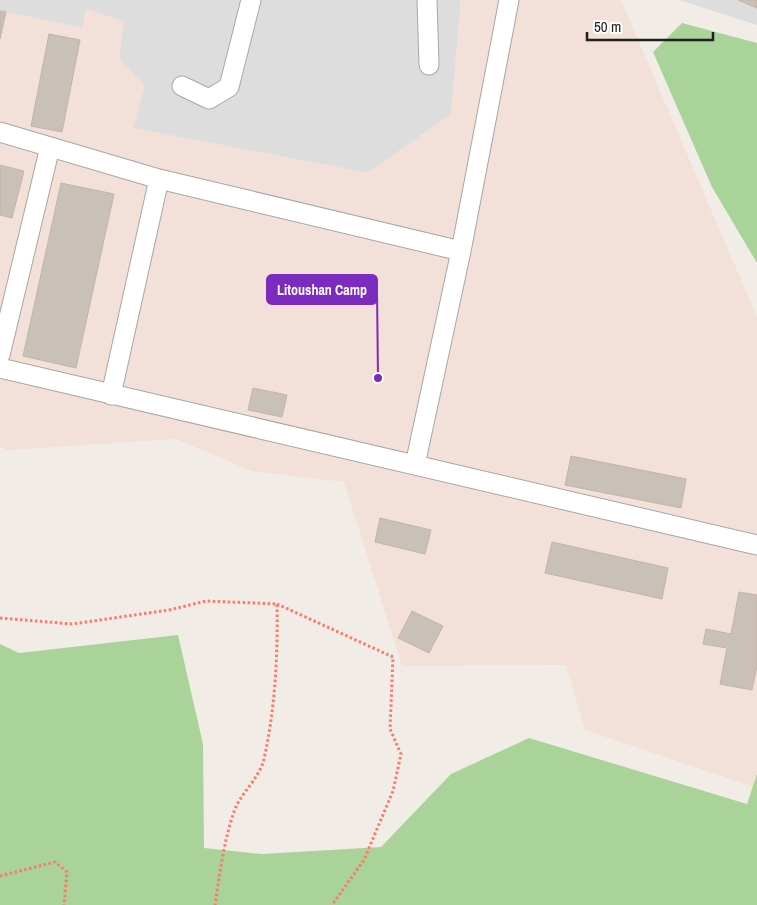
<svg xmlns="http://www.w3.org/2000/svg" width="757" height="905" font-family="'Archivo Narrow',sans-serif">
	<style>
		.residential { fill: #dedddd }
		.military { fill: #f3e0d8 }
		.forest { fill: #a9d398 }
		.building { fill: #c9c0b8; stroke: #c4b4a7 }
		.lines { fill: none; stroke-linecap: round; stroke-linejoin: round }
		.minor-casing { stroke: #a7a7a7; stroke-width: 21 }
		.path { stroke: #ff7968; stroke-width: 3; stroke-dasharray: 2.5 2.5; stroke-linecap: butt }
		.minor { stroke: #fff; stroke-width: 19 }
		.leader { fill: none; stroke: #7b2cbf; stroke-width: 2 }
		.callout-dot { fill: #7b2cbf; stroke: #fff; stroke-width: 2 }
		.callout { fill: #7b2cbf; stroke: #7b2cbf; stroke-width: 2 }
		.callout-label { font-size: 14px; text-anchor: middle; font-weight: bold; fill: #fff }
	</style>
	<rect width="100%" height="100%" fill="#f1ede6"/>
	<path class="residential" d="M0,0H461L451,114L368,173L132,128L145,86L119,58L83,28L0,11Z
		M679,0H757V25Z"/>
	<path class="military" d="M461,0H621L757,317V788L585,730L566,665L402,666L344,482L252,471L176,439L8,450L0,447V11L82,28L86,9L124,21L119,58L145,86L133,128L368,173L451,114Z"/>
	<path class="forest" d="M682,23L757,43V263L712,187L653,52Z
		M178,635L203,744L204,848L262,854L381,847L451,774L529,738L747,804L757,774V905H0V644L19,653Z"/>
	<path class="building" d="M738,0H757V8Z
		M0,11L6,12L0,39Z
		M49,34L80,40L62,132L31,126Z
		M0,165L24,171L12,218L0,215Z
		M61,183L114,194L76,368L23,356Z
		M253,388L287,395L282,417L248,410Z
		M571,456L686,479L681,508L565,485Z
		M380,518L431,530L425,554L375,542Z
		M552,542L668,568L662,599L545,573Z
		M739,592L757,595V666L752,690L720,684L727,648L703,644L706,629L731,634Z
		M412,611L443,626L429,653L398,638Z"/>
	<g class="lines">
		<g class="minor-casing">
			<path id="minor" d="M427,0L429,65
				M182,86L209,99L229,87L251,0
				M0,132L159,179L461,251
				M0,355L50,147
				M0,368L757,545
				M111,395L159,179
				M415,465L461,251L509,0"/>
		</g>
		<path class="path" d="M277,604L393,657L390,729L401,754L393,791L364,860L332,905
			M0,618L72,624L169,610L206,601L277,604C278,655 275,710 264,759C260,777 242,792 235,809C224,839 220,873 215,905
			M0,876L55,862L67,872L64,905"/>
		<use href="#minor" class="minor"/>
	</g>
	<path class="leader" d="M378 378L377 290"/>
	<circle class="callout-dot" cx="378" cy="378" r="5"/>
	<rect class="callout" x="267" y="275" width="110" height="29" rx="5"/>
	<g class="callout-label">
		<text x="322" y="295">Litoushan Camp</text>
	</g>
	<path d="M587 32v8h126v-8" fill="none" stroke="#202020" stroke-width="2.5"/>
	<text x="594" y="32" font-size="15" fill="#202020" stroke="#ffffff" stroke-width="4" paint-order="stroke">50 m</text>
</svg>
